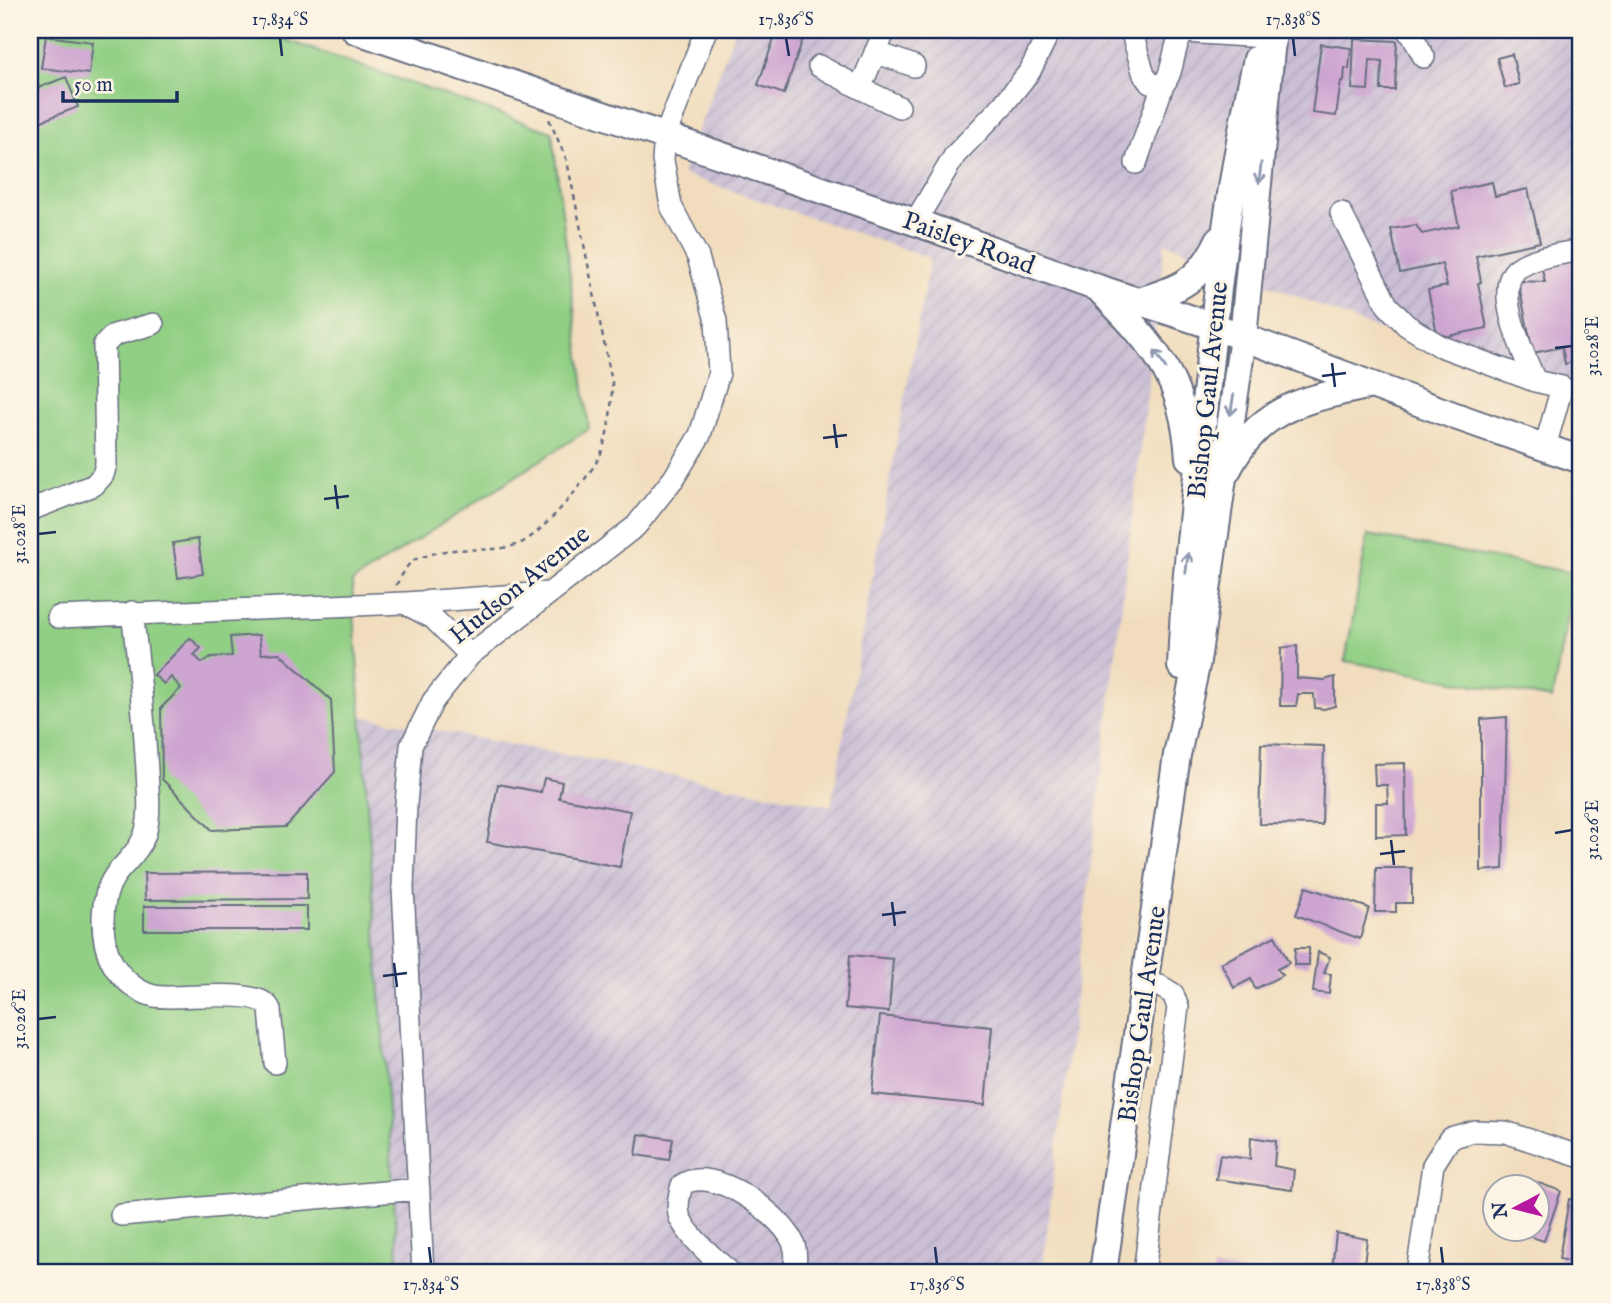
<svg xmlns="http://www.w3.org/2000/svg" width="1611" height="1303" font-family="'IM FELL English',serif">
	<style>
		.industrial { fill: url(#industrial-furrows) }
		.pitch { fill: #91cf84; stroke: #567f71; stroke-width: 2 }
		.building { fill: #cea5d1 }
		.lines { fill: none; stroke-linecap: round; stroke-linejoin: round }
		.minor-casing { stroke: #666c7f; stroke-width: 24 }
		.major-casing { stroke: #666c7f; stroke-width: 30 }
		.path { stroke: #666c7f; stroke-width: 2.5; stroke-dasharray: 5 5; stroke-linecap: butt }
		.minor { stroke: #fff; stroke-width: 21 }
		.major { stroke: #fff; stroke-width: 26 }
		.oneway { stroke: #8d97ae }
		.ticks { fill: none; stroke: #1b2f5e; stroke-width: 2.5 }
		.labels { text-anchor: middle; stroke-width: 6; stroke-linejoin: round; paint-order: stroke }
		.street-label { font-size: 26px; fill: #1b2f5e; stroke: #fcf5e5 }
		.neatline { fill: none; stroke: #1b2f5e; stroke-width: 2.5 }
		.ticks-label { font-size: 18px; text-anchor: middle; fill: #1b2f5e }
	</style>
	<defs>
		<pattern id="industrial-furrows" width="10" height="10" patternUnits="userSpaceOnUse" patternTransform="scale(1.75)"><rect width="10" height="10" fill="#cbbfd5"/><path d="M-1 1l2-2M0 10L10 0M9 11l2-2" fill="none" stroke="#aea4b9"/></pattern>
	</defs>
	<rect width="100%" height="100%" fill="#fcf5e5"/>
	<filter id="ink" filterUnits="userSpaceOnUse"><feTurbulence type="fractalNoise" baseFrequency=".0143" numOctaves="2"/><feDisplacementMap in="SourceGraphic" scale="14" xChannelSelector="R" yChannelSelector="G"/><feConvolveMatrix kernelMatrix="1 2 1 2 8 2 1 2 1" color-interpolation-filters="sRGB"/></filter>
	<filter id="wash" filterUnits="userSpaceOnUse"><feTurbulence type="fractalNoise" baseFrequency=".00686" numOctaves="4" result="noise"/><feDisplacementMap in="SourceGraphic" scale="28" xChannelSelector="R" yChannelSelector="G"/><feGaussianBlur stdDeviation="1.57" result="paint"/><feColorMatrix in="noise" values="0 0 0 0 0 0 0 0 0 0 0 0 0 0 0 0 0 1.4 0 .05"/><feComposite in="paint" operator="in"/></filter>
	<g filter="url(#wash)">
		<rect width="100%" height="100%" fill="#f1ddbd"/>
		<path class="industrial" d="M735,30H1581V395L1364,324L1165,242L1042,1273H399L362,716L831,806L930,258L682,174Z"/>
		<path class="pitch" d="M30,30H257L552,132L589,429L352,582L399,1273H30Z
			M1368,535L1575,573L1552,699L1345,661Z"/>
		<g id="blocks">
			<path class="building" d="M777,30H806L784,94L758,85Z
				M46,36L93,42L89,74L41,68Z
				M1354,39L1397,41L1395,90H1381L1382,61L1370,60L1368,90L1352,89Z
				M1321,44L1351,48L1349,69L1345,68L1344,81H1341L1336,116L1312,113Z
				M1512,54L1519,84L1505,88L1497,58Z
				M66,77L78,107L31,125L30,91Z
				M1492,182L1495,196L1528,189L1540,242L1476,256L1481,282L1478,283L1487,328L1438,338L1428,290L1447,286L1442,264L1400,273L1391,229L1416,225L1422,234L1459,226L1451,191Z
				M1581,252V360L1565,364L1562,347L1533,353L1518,281L1545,282L1540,260Z
				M198,539L203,574L178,578L173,543Z
				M259,635L261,654L279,653L331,700L335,772L286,827L212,830L162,779L161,708L181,688L171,677L164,684L154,675L190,638L201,648L194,655L202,663L211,657L232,656L230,637Z
				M1297,646V678L1324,680L1335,677V706L1324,709L1315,708L1314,694H1298L1296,706H1280L1281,648Z
				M1507,717L1503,869L1481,871V719Z
				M1261,744L1324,746L1322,825L1259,824Z
				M1405,763L1406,835L1376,836V803H1388L1387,785H1375L1374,764Z
				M544,778L562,782L559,798L630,811L620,867L487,842L498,784L541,792Z
				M1376,868H1412V903H1396V912H1375Z
				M307,872V899L145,900L144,873Z
				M1306,887L1369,908L1360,939L1296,915Z
				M144,906H307V930H144Z
				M1275,936L1289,963L1277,969L1283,975L1255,989L1251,979L1234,988L1221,963Z
				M1295,948H1309V965H1294Z
				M1318,952L1330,957L1324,973L1331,974L1329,994L1313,992Z
				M850,955L893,959L889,1012L845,1008Z
				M880,1016L992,1027L985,1105L872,1094Z
				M639,1134L673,1139L669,1160L636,1155Z
				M1251,1137L1276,1141L1274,1166L1294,1170L1292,1190L1216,1179L1220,1155L1250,1159Z
				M1533,1181L1561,1191L1544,1241L1516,1232L1517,1230H1538V1188H1531Z
				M1569,1199L1581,1201L1580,1263L1559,1259Z
				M1336,1233L1367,1239L1363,1272L1332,1269Z
				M1213,1268L1245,1272V1273H1213Z"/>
		</g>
	</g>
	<g filter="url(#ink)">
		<use href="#blocks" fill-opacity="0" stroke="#666c7f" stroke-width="2"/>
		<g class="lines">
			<g class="minor-casing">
				<path id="minor" d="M885,30L860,88L899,107
					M1131,30L1144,75L1150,83L1163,85
					M1407,30L1412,35L1424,57
					M875,52L914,66
					M819,66L860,88
					M1136,163L1163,85C1176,70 1171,44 1185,32L1263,37
					M1341,213L1387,305L1406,325L1440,346L1535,381L1562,387L1545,447
					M915,222L955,155L1002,106L1030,71L1050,30
					M1535,381C1525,356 1491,288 1518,268C1535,256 1562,254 1581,250
					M30,510L94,485L103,475L106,464L104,345L114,335L153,324
					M406,603L548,593
					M132,612C139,665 144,717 147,771C148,792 152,820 143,839C137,854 123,864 114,877C99,900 100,941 113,964C122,979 137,992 154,996C177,1001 262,985 270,1010L275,1063
					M58,617L404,603L433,618L470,655
					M121,1215L419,1189
					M423,1273L403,888L406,804L411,746L433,701L470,655L636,526L674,478L700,435L719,373L716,321L698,257L671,206L663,160L665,136L706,30
					M731,1273C716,1261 688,1236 680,1218C676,1208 679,1195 682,1185C712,1164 778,1212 792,1240C797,1250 796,1263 794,1273
					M1144,1273L1178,1007L1173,994L1160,986L1146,983
					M1417,1273L1433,1165L1450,1138L1474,1131L1505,1132L1581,1157"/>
			</g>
			<g class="major-casing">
				<path id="major" d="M355,30L915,222L1098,288L1213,326L1458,417L1581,460
					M1100,290C1154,346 1184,377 1189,458
					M1138,301C1180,289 1200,281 1219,240
					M1227,471C1260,405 1305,400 1371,385
					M1181,666C1184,584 1194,504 1203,422C1216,300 1229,178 1257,59
					M1103,1273L1177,755L1197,661L1243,337L1273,30"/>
			</g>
			<path class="path" d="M396,585C401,578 405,568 411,562C415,559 421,557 426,556C460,543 489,556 521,543C542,534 594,473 602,451C610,427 612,406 612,382L567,161L549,119"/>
			<use href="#minor" class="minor"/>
			<use href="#major" class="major"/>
		</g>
		<defs><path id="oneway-shaft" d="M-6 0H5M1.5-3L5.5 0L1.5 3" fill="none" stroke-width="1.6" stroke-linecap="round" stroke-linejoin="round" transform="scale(1.75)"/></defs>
		<g class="oneway">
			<use href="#oneway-shaft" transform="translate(1260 173) rotate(96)"/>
			<use href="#oneway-shaft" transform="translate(1160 359) rotate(-122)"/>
			<use href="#oneway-shaft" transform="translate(1232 405) rotate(99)"/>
			<use href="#oneway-shaft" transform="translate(1187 563) rotate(-83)"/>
		</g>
	</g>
	<path class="ticks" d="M280,38L282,56M786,38L789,56M1293,38L1295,56M1555,348L1572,346M1332,363L1335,387M1322,376L1346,373M834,424L837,448M823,438L847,435M335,485L338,509M324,499L349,496M38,534L56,532M1555,833L1572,830M1391,840L1394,865M1380,854L1405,851M892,902L895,926M882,915L906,912M394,963L397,987M383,976L407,973M38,1019L56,1017M429,1247L431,1264M935,1247L937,1264M1441,1247L1443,1264"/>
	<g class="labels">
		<g class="street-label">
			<text transform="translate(969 242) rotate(20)" y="9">Paisley Road</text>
			<text transform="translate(1207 390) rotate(-84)" y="9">Bishop Gaul Avenue</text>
			<text transform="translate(519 584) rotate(-39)" y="9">Hudson Avenue</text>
			<text transform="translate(1141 1014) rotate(-82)" y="9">Bishop Gaul Avenue</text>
		</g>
	</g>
	<rect width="1611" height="1303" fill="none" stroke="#fcf5e5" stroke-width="77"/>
	<g transform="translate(1516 1208) rotate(263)"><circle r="33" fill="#fcf5e5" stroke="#a2a6af" stroke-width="2"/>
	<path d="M0-5L12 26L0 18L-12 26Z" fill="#b5179e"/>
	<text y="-10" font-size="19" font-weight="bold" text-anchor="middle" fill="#1b2f5e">N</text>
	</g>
	<path d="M63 91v10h114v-10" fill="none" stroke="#1b2f5e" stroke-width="3.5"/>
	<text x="74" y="91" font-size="21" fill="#1b2f5e" stroke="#fcf5e5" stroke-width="5" paint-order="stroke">50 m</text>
	<rect x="38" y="38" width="1534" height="1226" class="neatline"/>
	<g class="ticks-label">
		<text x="280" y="25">17.834°S</text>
		<text x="786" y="25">17.836°S</text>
		<text x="1293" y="25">17.838°S</text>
		<text transform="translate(1592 346) rotate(-90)" y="6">31.028°E</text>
		<text transform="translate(19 534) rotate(-90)" y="6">31.028°E</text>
		<text transform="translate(1592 830) rotate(-90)" y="6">31.026°E</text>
		<text transform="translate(19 1019) rotate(-90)" y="6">31.026°E</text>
		<text x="431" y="1290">17.834°S</text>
		<text x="937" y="1290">17.836°S</text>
		<text x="1443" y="1290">17.838°S</text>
	</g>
</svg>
